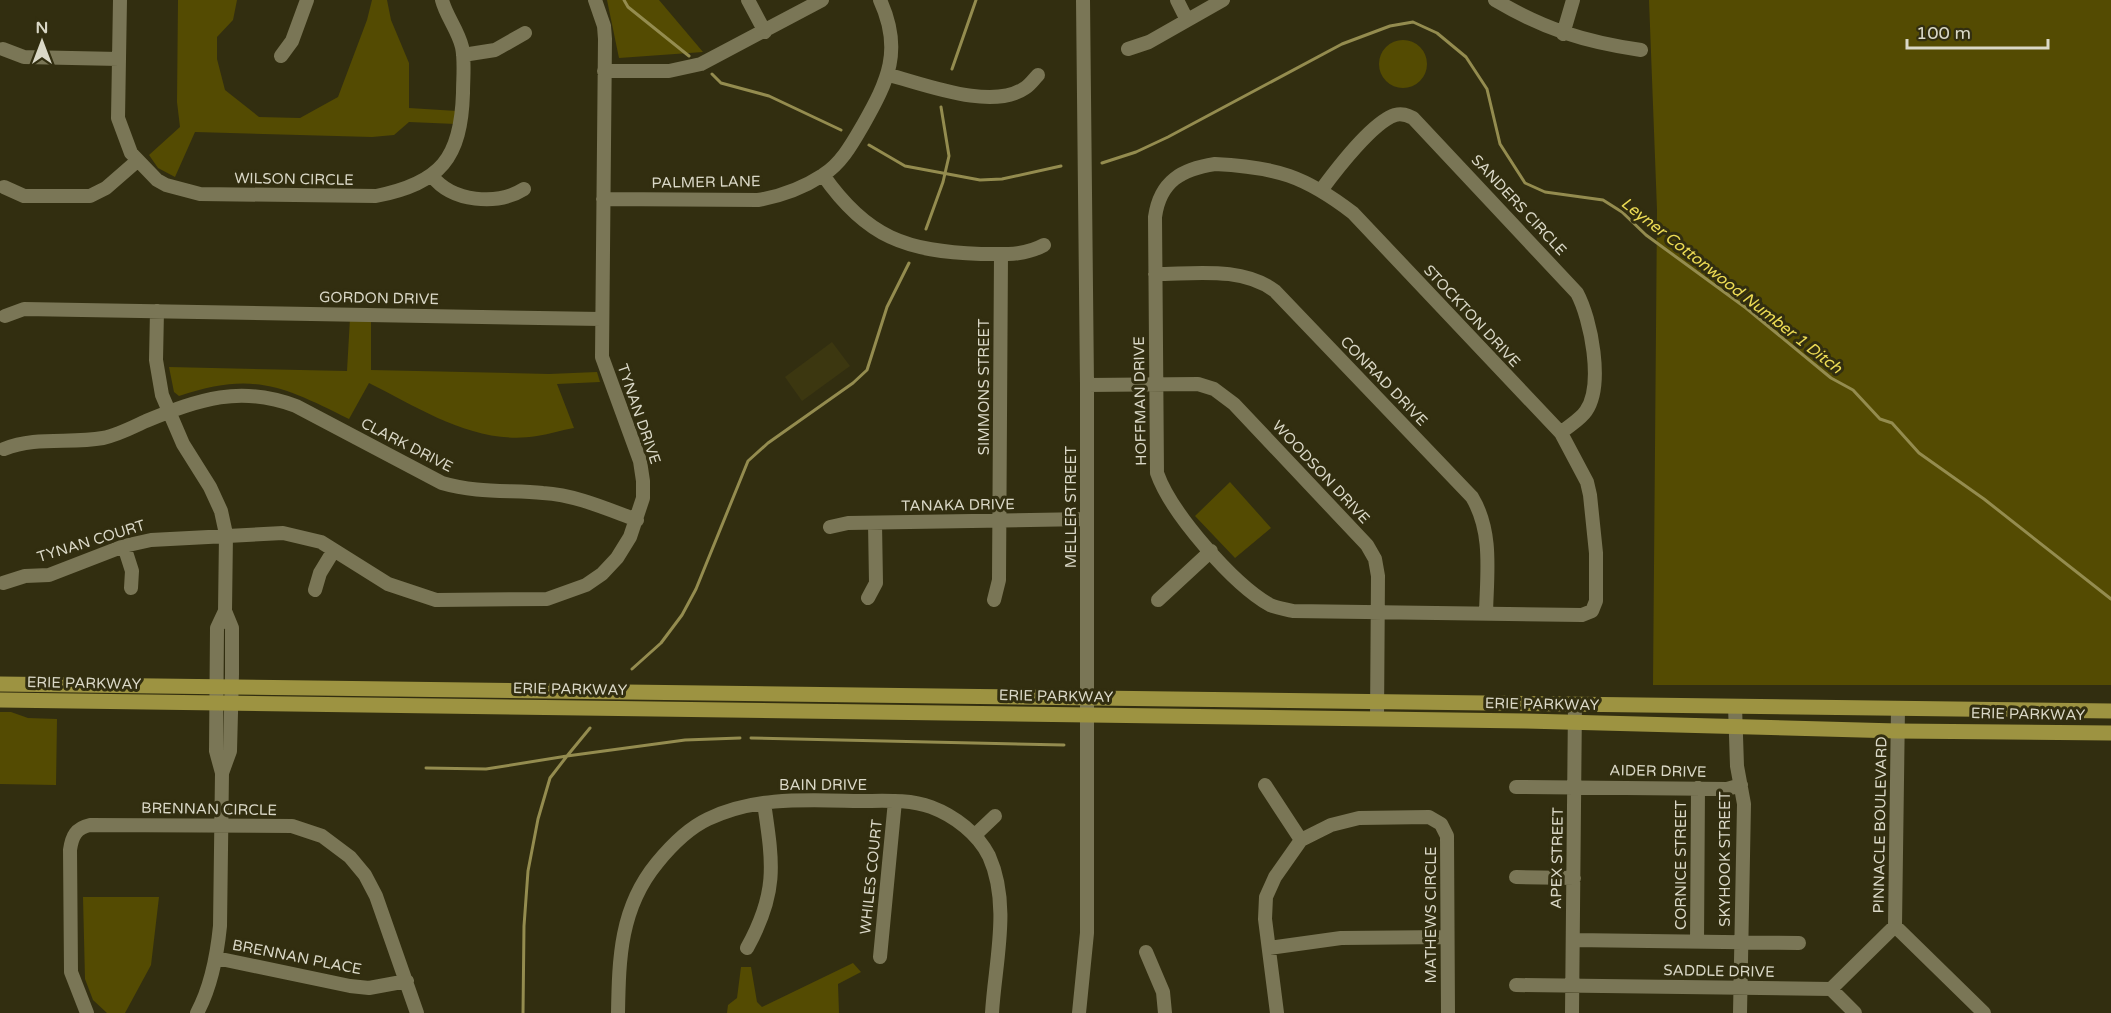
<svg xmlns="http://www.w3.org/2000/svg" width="2111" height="1013" font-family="'Varela Round',sans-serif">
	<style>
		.built { fill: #3c3710 }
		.green { fill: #544b02 }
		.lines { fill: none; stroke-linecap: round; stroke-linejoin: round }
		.stream { stroke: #948c4f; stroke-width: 3 }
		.minor { stroke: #7a7656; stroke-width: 14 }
		.major { stroke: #9d9341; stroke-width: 15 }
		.labels { text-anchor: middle; stroke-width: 6; stroke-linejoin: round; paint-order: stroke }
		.street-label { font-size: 15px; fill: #dad8c7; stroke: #322e10 }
		.water-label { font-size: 16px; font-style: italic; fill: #ecdb54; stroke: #322e10 }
	</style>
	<rect width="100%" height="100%" fill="#322e10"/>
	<path class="built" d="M832,342L850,366L802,401L785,377Z"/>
	<path class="green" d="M178,0H237L233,20L217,37V59L225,90L259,117L300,118L338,97L367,20L372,0H387L391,20L409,63V108L457,111L456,124L409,122L394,135L372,137L195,132L175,177L158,168L149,155L180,127L177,102Z
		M607,0H659L703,52L619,58Z
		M1649,0H2111V685H1653L1657,210Z
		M1379 64a24 24 0 1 1 48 0a24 24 0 1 1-48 0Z
		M350,318L371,321V370L549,374L597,372L600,382L557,384L574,428C562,430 550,434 537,436C476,446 421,409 369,383L349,419C283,386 253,371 179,396L174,392L169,367L347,371Z
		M1230,482L1271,528L1235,558L1195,516Z
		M0,712H11L28,718L57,719L56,785L0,784Z
		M83,897H159L151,965L125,1013H107L93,1000L85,979Z
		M853,963L861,972L838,984L839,1013H727L728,1005L737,998L741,967H751L757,1002L762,1007Z"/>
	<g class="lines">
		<path class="stream" d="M624,0L628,7L689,56
			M952,69L976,0
			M712,74L721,83L769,96L841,130
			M869,145L905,166L980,180L1002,179L1061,166
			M1102,163L1136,152L1168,137L1342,44L1390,26L1413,22L1437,33L1466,57L1487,89L1500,144L1525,183L1545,192L1603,200L1622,212L1646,235L1746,308L1831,378L1853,390L1880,419L1892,423L1919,453L1984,499L2111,599
			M926,229L943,182L949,156L941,107
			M632,669L661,643L682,615L696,589L748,461L768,443L853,383L867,370L887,307L909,263
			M751,738L1064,745
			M426,768L486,769L567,756L590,728
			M523,1013L524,926L528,871L538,819L550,778L567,756L685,740L740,738"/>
		<path class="minor" d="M120,0L118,118L131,153L157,180L166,185L200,194L376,196C441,183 461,158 463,93C463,78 465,61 462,47C458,30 446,16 442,0
			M748,0L765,32
			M1177,0L1187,20
			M1495,0C1544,29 1585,42 1641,50
			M1563,34L1573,0
			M3,49L24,57L119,59
			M1128,49L1149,42L1223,0
			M463,55L495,50L525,33
			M281,56L292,41L307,0
			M604,71H669L701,64L822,0
			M889,75C924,84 992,111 1025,88C1030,85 1034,79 1038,75
			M1215,164C1276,167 1305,176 1353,213L1561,433L1587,482L1590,495L1596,553V601L1592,611L1582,615L1293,611C1285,609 1277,608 1270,605C1233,584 1171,513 1157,473L1155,217C1160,181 1182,169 1215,164Z
			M823,175C867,238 906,251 981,254C1004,254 1024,256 1044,245
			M432,176C452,202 497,206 524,189
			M4,187L24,196H90L106,188L137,161
			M1322,189C1336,170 1373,122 1395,115C1402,113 1407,115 1413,118L1577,293C1591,319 1604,385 1586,411C1580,420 1568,426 1561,433
			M603,199L758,200C782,196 803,188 823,175C841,164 852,144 863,125C888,81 903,50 880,0
			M1155,274C1194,274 1242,266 1275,291L1472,497C1493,532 1487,573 1486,613
			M157,311L156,360L162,395L183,444L210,487L221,511L226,534L225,611L217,628L216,751L222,773L220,926C217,956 211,987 197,1013
			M5,316L24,309L601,319
			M1087,385L1198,384L1214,389L1234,404L1367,545L1375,559L1378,576L1377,719
			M4,449C36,436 70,444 103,438C118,435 133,427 146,421C200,399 240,385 296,406L442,483C476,493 509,490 543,493C576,495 607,509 637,520
			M830,527L848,523L1087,519
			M124,546L132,571L131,588
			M3,583L25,576L49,575L124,546L151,540L283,533L321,542L388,584L436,600L547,599L586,585L602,574L617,558L630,537L643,498V481L640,461L602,357L605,39L604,26L595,0
			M315,590L320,573L334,550
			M868,598L876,583L875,523
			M994,600L999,580L1001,254
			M1158,600L1211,551
			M1735,706L1737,766L1744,804L1740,1013
			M1898,708L1895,926L1984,1013
			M222,773L230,751L232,674V628L225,611
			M1265,785L1301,840
			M1516,787L1727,789L1741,785
			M975,835L995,816
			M1516,877L1574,878
			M1573,940L1799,943
			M1697,942L1698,788
			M747,948C778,892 773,864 764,803
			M1269,948L1341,938L1447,937
			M1146,952L1163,992L1165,1013
			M880,957L895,801
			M216,958L350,986L369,988L407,981
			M1516,985L1831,989L1855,1013
			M1831,989L1895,926
			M87,1013L71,972L70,850C72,836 76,828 90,825L292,826L322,836L350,857L365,875L376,896L417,1013
			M618,1013C619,958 620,908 657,863C670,847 689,828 708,819C755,796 808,800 860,801C883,801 909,799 931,807C955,816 978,834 989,856C1011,905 995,962 992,1013
			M1079,1013L1087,933V385L1083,0
			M1277,1013L1265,919L1266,897L1275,877L1301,840L1331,825L1359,818L1429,817L1441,824L1447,836L1448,1013
			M1572,1013L1575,704"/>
		<path class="major" d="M0,684L2111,711
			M0,700L1526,721L1897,731L2111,733"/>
	</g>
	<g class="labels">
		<g class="street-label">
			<text transform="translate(294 179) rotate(1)" y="5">WILSON CIRCLE</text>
			<text transform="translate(706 182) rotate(-1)" y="5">PALMER LANE</text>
			<text transform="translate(1519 205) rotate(47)" y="5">SANDERS CIRCLE</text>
			<text transform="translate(379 298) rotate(1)" y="5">GORDON DRIVE</text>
			<text transform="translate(1472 316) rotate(47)" y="5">STOCKTON DRIVE</text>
			<text transform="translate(1384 381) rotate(46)" y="5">CONRAD DRIVE</text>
			<text transform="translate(984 387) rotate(-90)" y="5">SIMMONS STREET</text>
			<text transform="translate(1140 401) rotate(-91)" y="5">HOFFMAN DRIVE</text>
			<text transform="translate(639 414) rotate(71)" y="5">TYNAN DRIVE</text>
			<text transform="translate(407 445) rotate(27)" y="5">CLARK DRIVE</text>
			<text transform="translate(1321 472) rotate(47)" y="5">WOODSON DRIVE</text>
			<text transform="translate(958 505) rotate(-1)" y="5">TANAKA DRIVE</text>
			<text transform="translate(1071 507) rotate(-90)" y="5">MELLER STREET</text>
			<text transform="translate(91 541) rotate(-17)" y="5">TYNAN COURT</text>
			<text transform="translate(84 683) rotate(1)" y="5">ERIE PARKWAY</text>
			<text transform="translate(570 689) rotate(1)" y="5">ERIE PARKWAY</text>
			<text transform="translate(1056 696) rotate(1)" y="5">ERIE PARKWAY</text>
			<text transform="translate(1542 704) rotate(1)" y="5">ERIE PARKWAY</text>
			<text transform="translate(2028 714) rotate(1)" y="5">ERIE PARKWAY</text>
			<text transform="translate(1658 771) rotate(1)" y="5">AIDER DRIVE</text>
			<text x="823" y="790">BAIN DRIVE</text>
			<text transform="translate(209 809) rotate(1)" y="5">BRENNAN CIRCLE</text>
			<text transform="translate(1880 825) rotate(-89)" y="5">PINNACLE BOULEVARD</text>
			<text transform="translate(1557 858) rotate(-89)" y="5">APEX STREET</text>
			<text transform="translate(1725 859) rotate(-90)" y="5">SKYHOOK STREET</text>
			<text transform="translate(1681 865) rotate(-90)" y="5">CORNICE STREET</text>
			<text transform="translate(871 877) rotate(-84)" y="5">WHILES COURT</text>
			<text transform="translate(1431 915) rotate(-90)" y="5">MATHEWS CIRCLE</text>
			<text transform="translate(297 957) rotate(11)" y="5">BRENNAN PLACE</text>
			<text transform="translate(1719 971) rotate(1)" y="5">SADDLE DRIVE</text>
		</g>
		<g class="water-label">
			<text transform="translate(1732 285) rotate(38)" y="6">Leyner Cottonwood Number 1 Ditch</text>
		</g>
	</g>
	<g transform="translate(42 42)" stroke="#322e10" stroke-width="4.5" paint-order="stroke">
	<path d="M0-4.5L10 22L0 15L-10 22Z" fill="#dad8c7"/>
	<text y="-9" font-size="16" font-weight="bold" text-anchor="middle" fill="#dad8c7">N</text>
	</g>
	<path d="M1907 39v9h141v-9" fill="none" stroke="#dad8c7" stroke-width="3"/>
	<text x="1916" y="39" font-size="18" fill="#dad8c7" stroke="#322e10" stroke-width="4.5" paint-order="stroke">100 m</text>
</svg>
